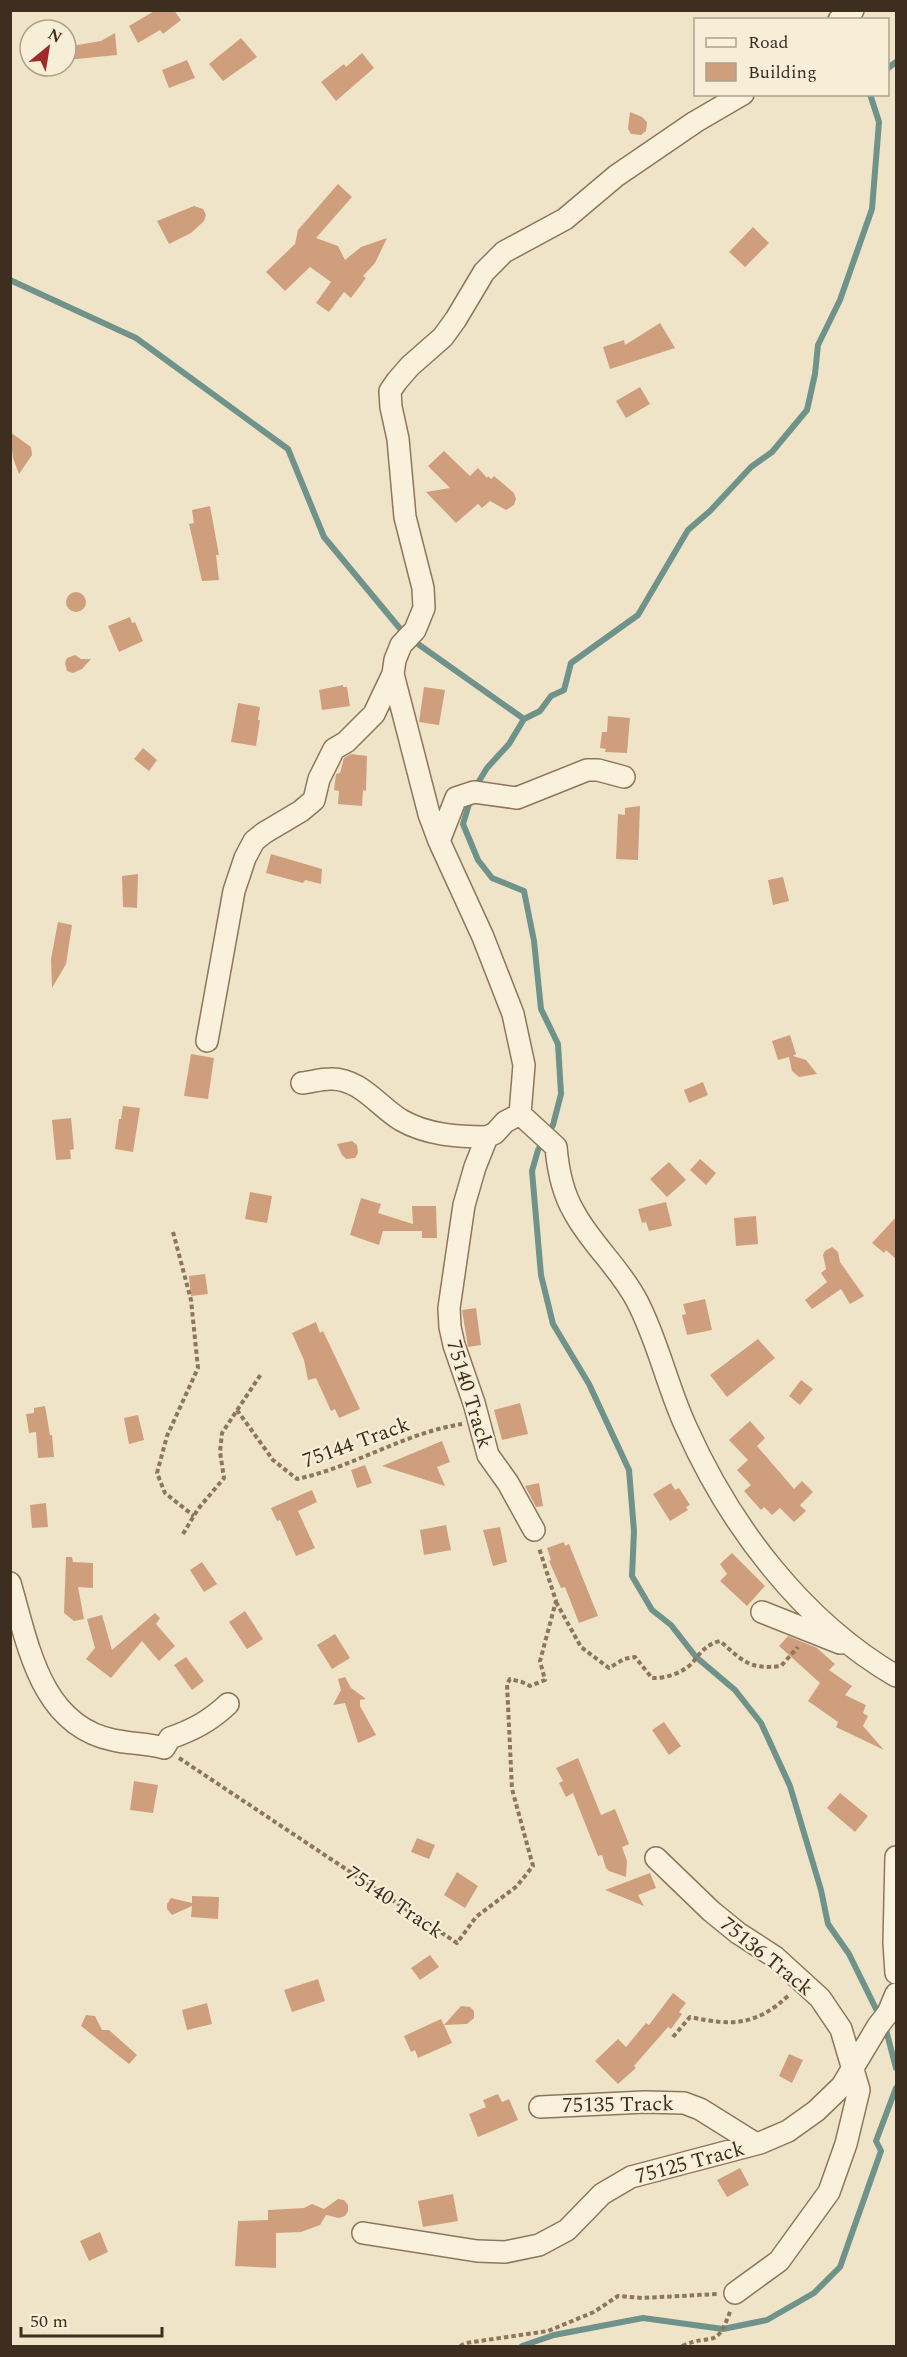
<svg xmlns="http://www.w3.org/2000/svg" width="907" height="2357" font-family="Spectral,serif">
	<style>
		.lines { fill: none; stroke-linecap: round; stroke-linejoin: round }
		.stream { stroke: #6f938a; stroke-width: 6 }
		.building { fill: #cf9f7d }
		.minor-casing { stroke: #8d765c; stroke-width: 24 }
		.path { stroke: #8d765c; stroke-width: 4; stroke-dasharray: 4.5 3; stroke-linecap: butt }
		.minor { stroke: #faf1dc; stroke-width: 21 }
		.labels { text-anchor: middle; stroke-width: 4.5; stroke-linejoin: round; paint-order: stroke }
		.street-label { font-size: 21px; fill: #3d2e20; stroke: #f7eed8 }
	</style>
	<rect width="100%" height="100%" fill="#f0e4c8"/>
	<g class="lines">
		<path class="stream" d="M888,68L896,62
			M10,280L136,338L288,449L324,537L402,631
			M418,644L524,719
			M476,786L487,768L509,744L524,719L540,711L551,696L564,690L571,663L638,615L688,530L710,511L751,467L772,452L807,410L815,374L818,345L840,300L872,209L879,122L870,94
			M470,801L463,824L478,860L492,878L524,891L534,941L541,1009L558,1044L561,1094L553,1125L538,1150L532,1171L541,1275L553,1324L589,1384L629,1470L634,1531L632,1576L652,1610L671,1625L696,1657L735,1690L761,1723L790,1786L821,1890L828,1924L849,1954L880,2017
			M885,2026L896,2068
			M522,2346L554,2335L643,2318L723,2329L767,2320L814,2293L840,2267L881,2151L876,2141L896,2088"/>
	</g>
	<path class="building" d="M156,10H174L181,20L163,34L160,30L138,43L129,26Z
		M115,33L117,55L66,60V47L101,41Z
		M241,38L257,57L223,81L209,64Z
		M362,53L374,68L336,101L321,82L344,64L346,67Z
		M187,60L195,78L169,88L162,70Z
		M630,112L642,117L647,122L646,131L641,135L631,134L628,129Z
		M338,184L352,197L316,238L338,246L345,260L361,247L387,238L375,263L363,276L366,278L351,298L344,292L329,312L316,303L331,282L310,267L285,291L266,272L295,244L298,230Z
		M194,206L203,209L206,215L204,221L191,233L169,244L157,221Z
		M753,227L769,243L745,267L729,252Z
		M660,323L675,348L610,369L603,347L624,340L625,345Z
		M640,387L650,404L626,418L616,401Z
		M10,432L31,447L32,455L19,474L13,458Z
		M444,451L470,476L478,468L487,478L488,476L491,479L494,476L514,493L516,499L514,505L506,510L490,501L482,508L478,504L456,523L426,492L450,488L428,466Z
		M210,506L219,555H216L219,580L202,581L189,524L194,523L192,510Z
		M66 602a10 10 0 1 1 20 0a10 10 0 1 1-20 0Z
		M130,617L132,623L135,622L143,641L119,652L108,626Z
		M75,655L81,659H91L82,669L73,673L67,671L65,663L67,658Z
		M343,685V687H347L350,706L322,710L319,690Z
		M424,687L445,690L439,725L419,722Z
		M238,703L260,707L258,720H260L256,746L231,742Z
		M608,716L630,718L627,753L605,752L606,749L600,748L602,732H607Z
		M143,748L157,760L149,771L134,759Z
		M351,754L367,756L366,791L363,790L362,806L338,804L339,791L334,790L336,774L340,773L344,758Z
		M640,806L638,860L616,859L618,814L625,815V808Z
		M271,854L322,869L321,884L305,880L303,883L266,873Z
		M138,874L137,908L123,907L122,876Z
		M783,877L789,901L773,905L768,880Z
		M58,922L72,925L66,964L52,988L51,959Z
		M790,1035L796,1054L793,1056L806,1060L817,1074L799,1077L792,1071L789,1057L778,1060L772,1041Z
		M191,1054L214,1058L208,1099L184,1096Z
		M703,1082L708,1095L689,1103L684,1090Z
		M123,1106L140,1108L133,1152L115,1149L119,1119H121Z
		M71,1118L74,1149L70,1150L71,1159L56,1160L52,1120Z
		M352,1141L357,1145L358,1153L355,1158L346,1159L342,1155L337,1144Z
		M700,1159L716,1173L706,1185L690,1170Z
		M669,1162L686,1180L667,1197L650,1179Z
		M250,1192L272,1196L267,1223L245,1219Z
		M361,1198L381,1204L378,1213L413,1224L412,1206H436L437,1238H422V1231H383L379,1245L350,1235Z
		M666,1202L672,1226L649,1231L646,1222L642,1223L638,1209Z
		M756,1216L758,1244L736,1246L734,1218Z
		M897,1216V1260L886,1250L884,1253L872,1243Z
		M832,1247L838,1252L840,1262L864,1296L850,1304L841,1289L812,1309L805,1300L827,1282L821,1273L826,1269L823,1255L825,1251Z
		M205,1274L208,1294L191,1296L189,1276Z
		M705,1299L712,1330L687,1335L682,1315L686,1314L683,1304Z
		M476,1308L481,1345L468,1347L462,1310Z
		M316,1322L320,1333L323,1331L360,1409L339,1418L335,1409L331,1411L316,1378L308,1380L304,1360L292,1333Z
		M758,1339L775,1358L727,1397L710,1375Z
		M801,1380L813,1389L800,1405L789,1396Z
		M520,1403L528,1434L502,1440L494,1410Z
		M45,1406L50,1435H52L54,1457L38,1458L36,1432L29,1433L26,1414L34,1413V1408Z
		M138,1415L144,1440L129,1444L124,1418Z
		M750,1421L765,1438L757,1446L794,1489L802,1481L813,1492L800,1505L806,1511L794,1522L780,1508L772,1515L764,1507L761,1510L744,1491L751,1485L737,1470L748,1460L729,1440Z
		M442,1441L450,1462L437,1467L445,1486L382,1466Z
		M365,1465L372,1483L357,1488L351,1470Z
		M539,1483L543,1506L536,1507L525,1486Z
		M671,1483L675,1490L679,1488L690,1505L686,1507L688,1510L670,1521L653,1494Z
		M312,1490L317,1502L298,1511L315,1548L296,1556L280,1520L277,1521L271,1508Z
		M46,1503L48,1527L32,1528L30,1505Z
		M446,1525L451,1550L424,1555L420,1530Z
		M500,1527L507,1562L493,1566L483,1530Z
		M564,1542L565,1546L569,1544L598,1616L579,1623L565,1587L561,1588L549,1561L551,1560L547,1548Z
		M732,1553L765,1586L747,1606L720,1581L727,1574L720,1564Z
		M66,1557H72L73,1562L93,1563V1588L78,1587L84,1619L74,1621L64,1613Z
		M202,1562L217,1584L204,1592L190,1570Z
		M245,1611L263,1639L247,1649L229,1622Z
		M155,1613L160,1618L156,1624L175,1646L159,1661L142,1641L111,1678L86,1659L95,1648L87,1619L102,1615L112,1650Z
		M335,1634L350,1658L332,1669L317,1645Z
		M788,1636L817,1648L835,1664L829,1670L852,1686L845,1695L866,1705L863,1713L868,1716L863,1726L884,1750L836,1727L838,1722L808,1701L820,1683L779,1646Z
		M186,1657L204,1681L192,1690L174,1665Z
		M345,1677L351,1688L366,1699L360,1700V1706L376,1735L358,1743L345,1703L333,1705L341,1690L338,1679Z
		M664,1722L681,1746L669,1755L652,1730Z
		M578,1758L601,1815L615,1809L629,1844L622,1847L627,1861L626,1877L609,1871L606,1868L602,1855L598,1856L573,1793L566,1797L559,1783L563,1781L556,1768Z
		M134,1781L158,1785L153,1813L130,1810Z
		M840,1793L868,1816L855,1832L827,1808Z
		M417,1838L435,1845L429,1859L411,1852Z
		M457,1872L478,1886L465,1908L444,1895Z
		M650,1873L656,1888L638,1895L644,1906L605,1890Z
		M192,1896L219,1897L218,1919L191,1917L192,1906L172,1915L167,1909V1904L171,1898L192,1903Z
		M430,1955L439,1967L420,1980L411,1968Z
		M318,1979L325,2001L292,2012L284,1990Z
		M673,1993L686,2003L679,2012L682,2014L671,2029L668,2027L634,2066L636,2068L618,2084L595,2061L618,2039L626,2047L646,2023L649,2025Z
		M207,2003L212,2024L187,2030L182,2010Z
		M461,2006L470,2007L474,2011V2018L467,2024L444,2025L452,2043L418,2058L415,2050L411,2052L404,2036L441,2019L444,2025Z
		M86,2015L95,2016L102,2030H109L137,2055L129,2064L81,2026Z
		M789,2054L803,2060L792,2083L779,2076Z
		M498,2094L502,2102L509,2099L518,2120L478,2137L469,2114L486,2107L483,2100Z
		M740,2168L749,2185L727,2197L717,2180Z
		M453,2194L458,2221L423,2227L418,2201Z
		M338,2199L344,2200L348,2205V2211L345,2216L339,2218L326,2215L320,2225L301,2232L276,2233V2268L235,2266L238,2221L268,2220V2210L304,2208L312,2204L324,2209Z
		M100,2232L108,2252L89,2261L80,2241Z"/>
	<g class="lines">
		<g class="minor-casing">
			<path id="minor" d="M839,20L853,10
				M439,841L456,798L474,792L517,798L587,770H598L624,777
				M207,1041L234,891L245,858L254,841L264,833L301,811L314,800L319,779L334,749L346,742L374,714L393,674
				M302,1083C311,1082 321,1079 330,1079C360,1078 378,1106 401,1120C427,1135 458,1137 487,1137
				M520,1114L524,1065L513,1014L483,937L439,841L429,814L393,674L395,660L401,645L415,630L424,608L423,588L405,517L398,439L391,407L390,391L397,381L410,366L443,337L456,319L484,272L504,252L565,219L616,176L695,122L743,94
				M520,1114L556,1147C558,1170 562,1192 574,1212C591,1244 620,1268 637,1301C658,1341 667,1386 686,1427C730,1526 802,1621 896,1676
				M520,1114L505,1122L495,1133L487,1137L475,1167L464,1205L449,1308L450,1327L454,1345L474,1403L488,1455L508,1483L534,1530
				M10,1583C28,1644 40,1725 113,1740C130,1744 147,1743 164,1748L170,1738C193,1730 210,1721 228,1704
				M762,1612L840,1643
				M896,1857L894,1943L896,1973
				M656,1858L711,1911L738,1933L775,1957L820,1998L841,2029L859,2090L846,2144L829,2192L779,2261L735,2293
				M540,2107L645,2102L684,2103L700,2109L756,2144
				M363,2233L477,2251L505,2252L539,2245L567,2230L602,2194L631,2177L760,2143L788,2131L816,2111L842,2086L878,2026L888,2013L896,1994"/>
		</g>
		<path class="path" d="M173,1232L191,1300L198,1368L167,1436L157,1473L165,1493L194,1516
			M237,1410L273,1460L297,1479C354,1467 404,1433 462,1424
			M183,1534L198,1509L224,1478L220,1452L222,1433L261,1374
			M556,1602L581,1647L609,1668L624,1659L635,1657L652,1678C665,1679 685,1672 693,1662C701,1652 707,1644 720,1641C743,1661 749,1670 781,1666L798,1647
			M179,1758L457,1943L476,1917L517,1886L533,1866L512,1789L507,1684L510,1679L522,1682L530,1686L545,1680L540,1661L556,1601L539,1548
			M673,2037L690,2017C732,2026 756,2026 789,1995
			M460,2346L466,2343L548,2331L594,2312L618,2296L642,2298L718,2294
			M682,2346C713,2332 716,2352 731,2309"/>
		<use href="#minor" class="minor"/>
	</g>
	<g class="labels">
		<g class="street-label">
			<text transform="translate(470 1394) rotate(73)" y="7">75140 Track</text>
			<text transform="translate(356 1442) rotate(-20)" y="7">75144 Track</text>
			<text transform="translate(395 1902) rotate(34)" y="7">75140 Track</text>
			<text transform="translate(767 1956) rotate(39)" y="7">75136 Track</text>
			<text transform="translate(618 2104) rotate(-1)" y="7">75135 Track</text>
			<text transform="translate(690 2162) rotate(-15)" y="7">75125 Track</text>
		</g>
	</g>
	<rect width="907" height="2357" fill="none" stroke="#3d2e20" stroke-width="24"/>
	<rect x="694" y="18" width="195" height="78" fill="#f7eed8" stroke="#ada18e" stroke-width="1.5"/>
	<rect x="706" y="38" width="30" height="9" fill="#faf1dc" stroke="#ada18e" stroke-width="1.5"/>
	<text x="748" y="48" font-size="18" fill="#3d2e20">Road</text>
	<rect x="706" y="63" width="30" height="18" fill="#cf9f7d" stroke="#ada18e" stroke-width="1.5"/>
	<text x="748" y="78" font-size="18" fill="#3d2e20">Building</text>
	<g transform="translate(48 48) rotate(30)"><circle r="28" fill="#f7eed8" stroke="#ada18e" stroke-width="1.5"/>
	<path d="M0-4.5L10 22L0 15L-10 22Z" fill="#9e2a2b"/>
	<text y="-9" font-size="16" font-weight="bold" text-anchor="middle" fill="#3d2e20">N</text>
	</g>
	<path d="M21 2327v9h141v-9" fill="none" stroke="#3d2e20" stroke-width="3"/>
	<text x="30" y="2327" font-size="18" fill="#3d2e20" stroke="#f7eed8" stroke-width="4.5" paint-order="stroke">50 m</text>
</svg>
